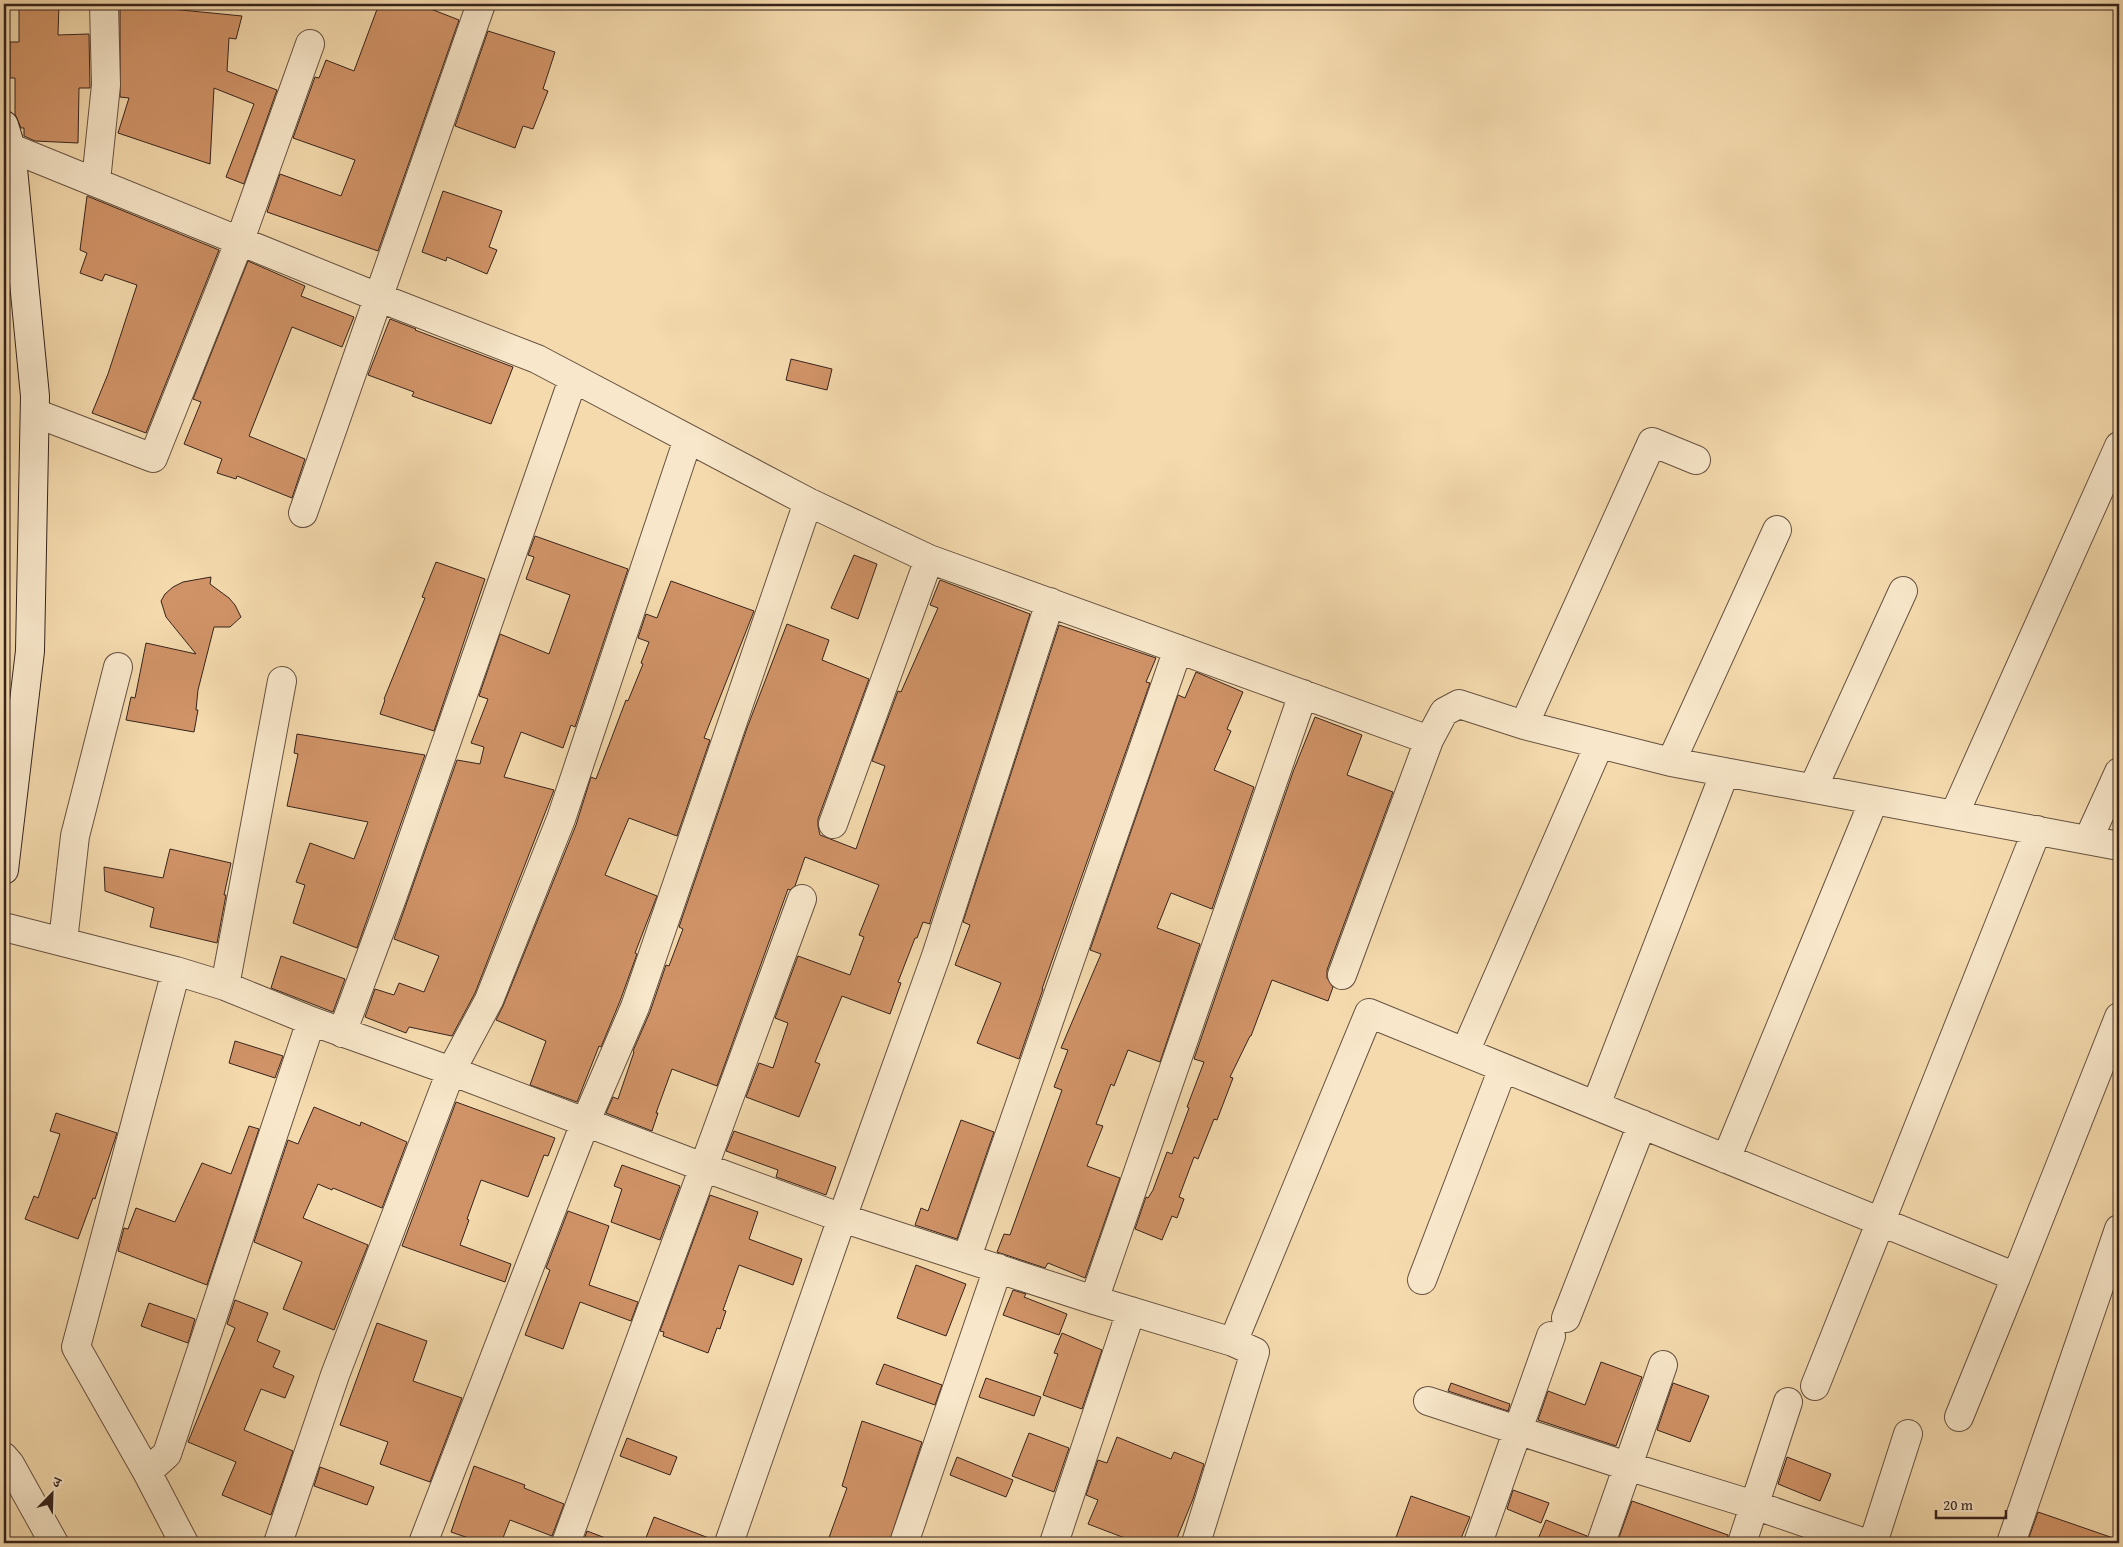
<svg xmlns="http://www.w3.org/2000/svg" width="2123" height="1547" font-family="'Gentium Book Plus','Noto Serif Devanagari',serif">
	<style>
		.building { fill: #d09367; stroke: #37231c }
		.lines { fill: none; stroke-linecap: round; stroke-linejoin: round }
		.street-casing { stroke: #665140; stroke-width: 30 }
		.secondary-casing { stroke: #37231c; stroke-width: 30 }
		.street { stroke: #f8e7ca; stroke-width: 28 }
		.secondary { stroke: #f8e7ca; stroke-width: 28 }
	</style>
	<rect width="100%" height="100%" fill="#f4daad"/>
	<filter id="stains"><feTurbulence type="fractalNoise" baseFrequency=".004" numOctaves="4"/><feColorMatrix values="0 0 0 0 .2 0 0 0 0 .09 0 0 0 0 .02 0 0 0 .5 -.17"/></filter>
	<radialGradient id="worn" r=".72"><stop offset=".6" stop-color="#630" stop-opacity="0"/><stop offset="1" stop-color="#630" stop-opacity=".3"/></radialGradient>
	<path class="building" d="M19,4H59L58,35L89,34L90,88H79L78,143L35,141L24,136V128H21L15,114V78H10V42H19Z
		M120,4L242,16L236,39L229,38L227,71L277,90L244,184L226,177L254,104L214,88L210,164L118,133L129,98L120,97Z
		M379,4H418L459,20L378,251L267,212L280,174L341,196L355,160L293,138L315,77L319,78L326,60L354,71Z
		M488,31L555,52L543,89L548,91L533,129L523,126L515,148L455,126Z
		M443,191L502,211L489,247L497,250L487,274L447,257L446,261L422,252Z
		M87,196L219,250L146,433L92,413L108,374L137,285L105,274L102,281L80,273L87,253L80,250Z
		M248,261L305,286L301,296L354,317L342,347L292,327L249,436L305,459L292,498L237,476L236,479L217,473L222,459L184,444L201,402L193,399Z
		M390,319L416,329L415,330L513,367L491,424L412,396L414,392L368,375Z
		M791,359L832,369L827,390L786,380Z
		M535,536L628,569L575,727L571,725L563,748L521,732L504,777L554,790L475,993L452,1036L409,1027L406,1033L365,1017L375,989L394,995L399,983L424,992L439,956L394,939L457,760L480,764L484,747L471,743L488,699L479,696L500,634L549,654L570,595L526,579L534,557L528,555Z
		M854,555L877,564L858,619L831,608Z
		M436,562L485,579L434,731L380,714L385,700L384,699L425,598L422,597Z
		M211,577L210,584L229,598L235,605L241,617L230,627H214L198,690L196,710H198L194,732L126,720L131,697L135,698L146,643L196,654L166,617L161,601L165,594L173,587L183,582Z
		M940,580L1030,614L930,922V924L923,922L917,938H915L898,982L901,983L890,1014L842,996L815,1062L820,1064L799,1117L746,1097L759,1063L773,1068L788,1023L775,1018L798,956L850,975L864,937L859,935L879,885L805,857L795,886L790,890L788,889L717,1086L672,1069L656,1113H658L652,1131L606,1113L613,1097L618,1099L634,1052L633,1051L650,1012L666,965L669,966L683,929L679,927L747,728L787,624L829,640L822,660L869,679L818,819V826L820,835L856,849L885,766L872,761L898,691L901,692L938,608L930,605Z
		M671,581L754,611L704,738L710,740L677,836L629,818L605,875L657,896L635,953L637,954L620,1001L601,1047L599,1046L577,1102L530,1085L546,1041L496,1020L503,1006L576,825L591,777L596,779L626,700L628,701L643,664L641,663L649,642L638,638L646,614L657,618Z
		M1059,625L1156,658L1146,682L1150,683L1042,989H1043L1019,1059L977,1043L1001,983L955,965L970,925L963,922Z
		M1196,672L1243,692L1227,729L1231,731L1214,770L1254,787L1212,909L1171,893L1157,928L1200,944L1160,1062L1128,1050L1114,1086L1111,1084L1096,1124L1103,1126L1087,1166L1120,1178L1085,1278L1048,1263L1045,1268L997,1252L1004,1234L1010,1235L1062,1090L1054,1087L1068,1050L1061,1048L1101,954L1090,950L1178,695L1185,698Z
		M1315,717L1362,735L1347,775L1393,792L1327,970V978L1333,987L1328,1001L1272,980L1251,1036H1250L1230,1077L1233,1078L1217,1120L1214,1119L1198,1159L1194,1157L1179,1197L1184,1199L1177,1218L1172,1216L1162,1240L1135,1229L1146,1197L1148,1198L1153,1190L1167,1152L1172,1154L1189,1108L1187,1107L1204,1062L1194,1059L1293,772Z
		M297,734L425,755L357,948L293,923L305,885L296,882L310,843L354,859L368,822L287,806L298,754L294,753Z
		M170,849L231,863L224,895H226L217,943L150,927L154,908L105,891L104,867L163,878Z
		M281,956L345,979L333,1012L271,988Z
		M235,1041L283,1056L275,1078L229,1063Z
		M456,1102L555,1138L548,1156L544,1155L528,1197L481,1180L467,1219L469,1220L460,1245L511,1264L505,1282L402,1246Z
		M314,1107L360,1126L361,1122L407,1142L382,1208L333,1188L332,1190L318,1184L303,1218L368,1245L334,1330L283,1309L302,1262L254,1242L288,1140L298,1144Z
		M56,1113L117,1133L95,1199L93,1198L78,1239L25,1219L34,1196L38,1198L60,1134L50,1131Z
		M961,1120L994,1132L957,1239L915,1225L921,1208L928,1211Z
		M249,1126L259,1129L207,1285L118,1251L124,1228L128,1229L136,1208L175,1222L202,1163L231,1174Z
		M734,1131L836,1167L826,1195L776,1177L778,1170L726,1151Z
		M622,1165L680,1186L660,1240L611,1222L622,1189L614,1186Z
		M710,1195L758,1212L749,1239L802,1259L793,1285L739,1265L723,1310L726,1311L720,1329L717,1328L708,1353L663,1336L664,1332L660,1331Z
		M568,1211L609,1226L589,1285L638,1302L631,1321L580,1302L563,1349L525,1335L550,1270L546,1268Z
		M916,1265L966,1284L946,1336L897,1318Z
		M1013,1290L1026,1294L1024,1297L1067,1314L1059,1335L1003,1315Z
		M235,1300L268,1313L257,1341L280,1351L273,1367L294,1376L285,1398L261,1389L244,1430L293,1451L271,1515L222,1495L236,1462L188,1442L235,1328L227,1324Z
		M149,1303L195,1319L188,1343L141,1326Z
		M377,1323L427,1341L413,1381L462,1398L430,1482L380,1464L388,1442L340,1425Z
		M1062,1333L1102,1350L1082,1409L1043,1395L1058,1354L1054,1353Z
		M1601,1362L1642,1377L1616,1446L1538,1420L1548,1391L1585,1405Z
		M884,1364L942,1385L935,1405L876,1384Z
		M986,1378L1041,1397L1034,1416L979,1397Z
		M1451,1383L1510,1404L1508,1411L1448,1391Z
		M1673,1383L1709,1396L1690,1442L1657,1430Z
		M862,1421L922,1442L889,1543H827L847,1488L842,1486Z
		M1029,1433L1069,1448L1054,1492L1012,1476Z
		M1117,1437L1171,1459L1174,1452L1204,1464L1193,1499L1175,1543H1138L1088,1524L1098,1500L1086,1495L1098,1460L1107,1463Z
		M627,1438L677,1457L670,1475L620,1456Z
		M957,1457L1013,1480L1006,1497L950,1475Z
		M1787,1457L1831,1474L1820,1501L1778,1484Z
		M474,1466L525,1485L524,1488L564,1504L552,1536L510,1520L501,1543H483L451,1532Z
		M320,1467L374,1487L367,1505L314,1486Z
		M1513,1490L1549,1503L1541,1523L1507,1509Z
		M1411,1496L1470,1517L1459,1543H1394Z
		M1632,1501L1728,1535L1727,1543H1617Z
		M2038,1512L2119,1540V1543H2027Z
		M654,1517L714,1540V1543H644Z
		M1546,1520L1587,1536L1586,1543H1550L1538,1539Z
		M587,1531L616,1542V1543H583Z"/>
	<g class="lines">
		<g class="street-casing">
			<path id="street" d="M4,142L11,148L380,298L537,359L808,502L929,559L1429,740
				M96,181L106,85L104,4
				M35,413L153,458L240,240L310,44
				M303,513L481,4
				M1524,725L1652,442L1696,460
				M1671,762L1777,530
				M1813,788L1903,591
				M1954,815L2119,446
				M833,824L929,559
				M2088,840L2119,772
				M4,927L176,971L225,986L311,1021L451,1071L703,1167L842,1218L1094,1300L1233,1342L1255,1352L1196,1543
				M63,941L75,836L118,667
				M176,971L76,1347L147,1472L184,1543
				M1342,975L1429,740L1444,712L1459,704L1524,725L1671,762L2119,846
				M225,986L282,681
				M342,1033L392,898L573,379
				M1465,1052L1599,745
				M1596,1105L1725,772
				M1726,1159L1874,800
				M967,1257L1178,649
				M1422,1280L1503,1068
				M1094,1300L1303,694
				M1566,1318L1642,1124
				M1233,1342L1369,1013L2016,1277L2119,1017
				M1815,1386L2037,830
				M1428,1401L1627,1466L1754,1505L1865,1543
				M1959,1417L2016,1277
				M4,1457L10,1464L54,1543
				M147,1472L167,1454L311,1021
				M278,1543L335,1375L451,1071L489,1000L561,819L688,439
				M423,1543L585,1123L635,1007L808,502
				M566,1543L802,899
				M729,1543L842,1218L936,956L1050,602
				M904,1543L998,1268
				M1054,1543L1131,1311
				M1478,1543L1551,1336
				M1601,1543L1663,1365
				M1742,1543L1788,1402
				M1873,1543L1908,1434
				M2011,1543L2119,1229"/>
		</g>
		<g class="secondary-casing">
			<path id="secondary" d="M4,125L11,148L35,396L30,651L4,870"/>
		</g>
		<use href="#street" class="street"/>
		<use href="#secondary" class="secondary"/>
	</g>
	<rect width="2123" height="1547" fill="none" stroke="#f4daad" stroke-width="20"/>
	<rect x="5" y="5" width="2113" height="1537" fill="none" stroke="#37231c" stroke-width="2.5"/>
	<rect x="10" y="10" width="2103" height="1527" fill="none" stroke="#37231c"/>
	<g transform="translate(52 1494) rotate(23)" stroke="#f8e7ca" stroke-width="4" paint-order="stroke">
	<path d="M0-4L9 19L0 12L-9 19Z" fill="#37231c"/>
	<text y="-8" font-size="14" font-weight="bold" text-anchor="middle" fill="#37231c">उ</text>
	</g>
	<path d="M1936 1510v8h70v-8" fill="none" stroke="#37231c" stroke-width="2.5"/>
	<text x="1943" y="1510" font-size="15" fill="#37231c" stroke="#f8e7ca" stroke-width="4" paint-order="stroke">20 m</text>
	<rect width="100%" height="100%" filter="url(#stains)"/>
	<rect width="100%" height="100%" fill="url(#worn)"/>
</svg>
